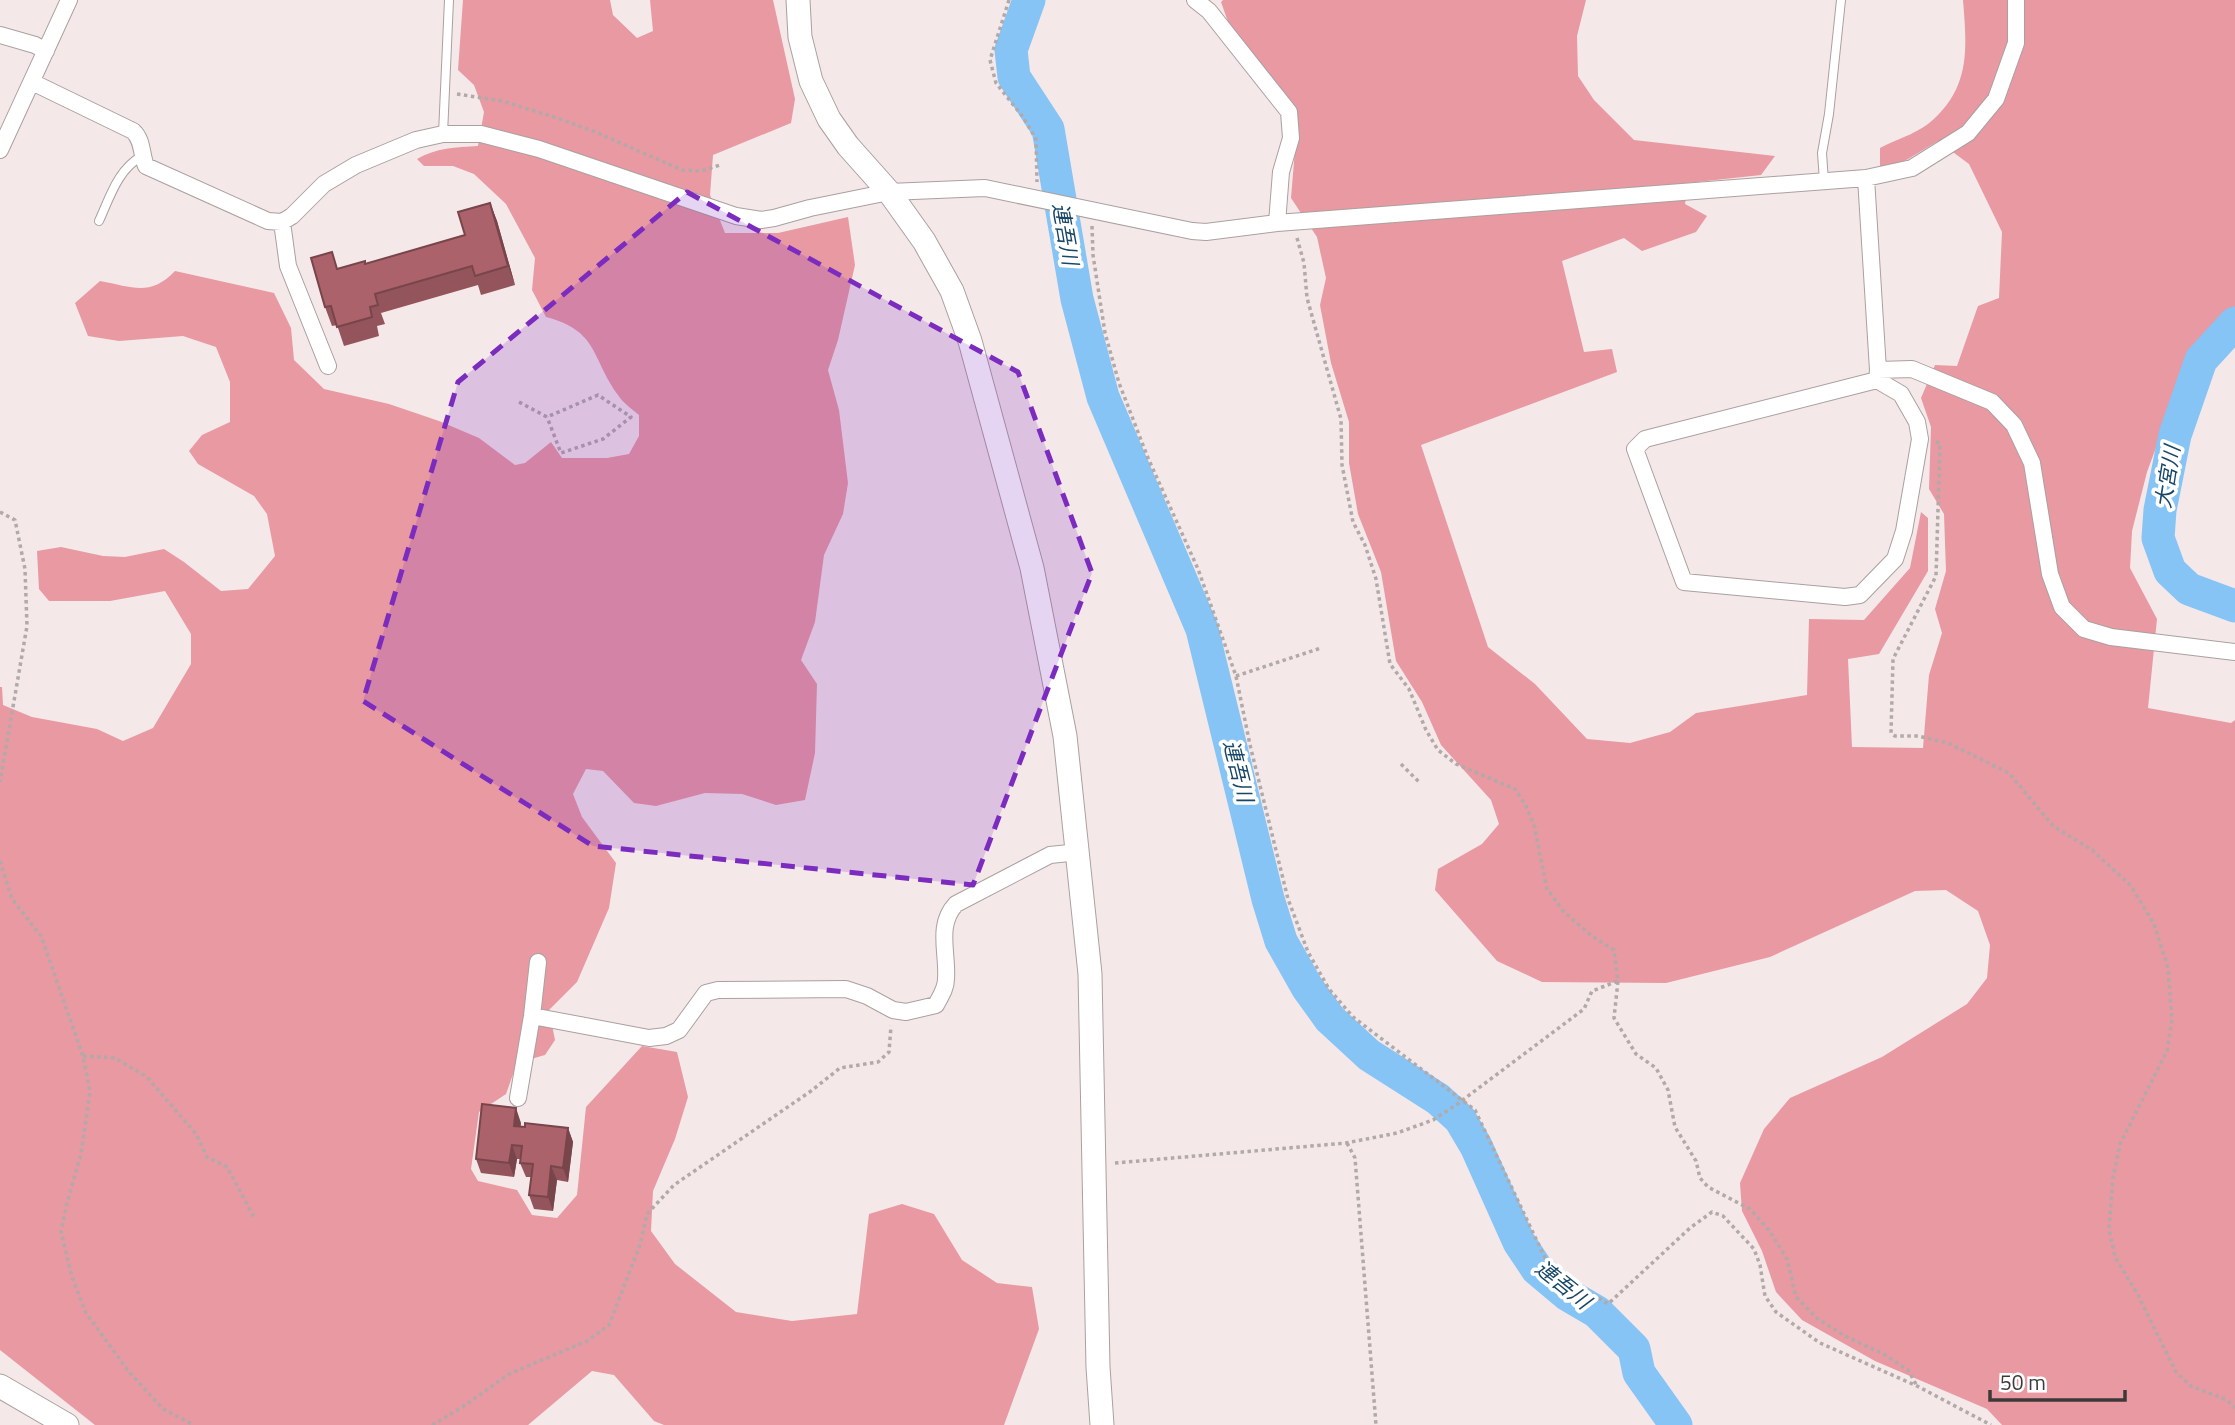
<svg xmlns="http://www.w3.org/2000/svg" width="2235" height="1425" font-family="'Titillium Web','Noto Sans JP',sans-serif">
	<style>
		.forest { fill: #e899a1 }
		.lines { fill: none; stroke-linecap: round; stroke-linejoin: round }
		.river { stroke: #85c4f5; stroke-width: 33 }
		.lane-casing { stroke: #aba0a0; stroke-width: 10 }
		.street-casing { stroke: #aba0a0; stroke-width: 18 }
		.secondary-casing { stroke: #aba0a0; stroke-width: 25 }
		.path { stroke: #b2a9a9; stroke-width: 3.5; stroke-dasharray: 3.5 3.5; stroke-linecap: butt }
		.lane { stroke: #fff; stroke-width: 8 }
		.street { stroke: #fff; stroke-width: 16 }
		.secondary { stroke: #fff; stroke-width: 23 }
		.wall { fill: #94545c }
		.shaded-wall { fill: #78454b }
		.building { fill: #ac626b; stroke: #78454b; stroke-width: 2 }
		.marked { fill: #7b2cbf; fill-opacity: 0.2; stroke: #7b2cbf; stroke-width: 5; stroke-dasharray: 14 9; stroke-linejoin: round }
		.labels { text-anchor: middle; stroke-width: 7; stroke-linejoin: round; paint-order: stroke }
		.water-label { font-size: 21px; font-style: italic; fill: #174667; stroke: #fff }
	</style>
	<rect width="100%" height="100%" fill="#f4e8e9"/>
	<path class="forest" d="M463,0H610L613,15L637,38L653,31L650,0H773L795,99L791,123L713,155L710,195L725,233H778L848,217L855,265L838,340L828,370L839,410L848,483L843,514L824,555L815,622L801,660L817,684L815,753L805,800L776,805L742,794L705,793L656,806L634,803L603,771L586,769L573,794L582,817L616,863L609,908L577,982L549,1010L555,1040L545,1055L517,1063L506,1094L479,1112L471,1169L478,1181L517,1190L532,1215L557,1218L577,1195L586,1107L642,1046L677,1052L688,1097L675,1139L653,1191L651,1231L675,1264L736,1312L792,1321L857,1314L869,1214L902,1204L934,1214L962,1260L997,1283L1032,1287L1039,1329L1004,1425H664L654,1421L614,1375L592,1371L528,1425H95L0,1350V687H2L3,705L32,717L97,729L123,741L153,728L191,664V634L165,591L110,601H49L39,589L37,551L61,547L103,556L125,557L164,549L184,562L221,591L248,589L275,556L267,514L254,496L198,464L189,451L202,435L230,422V382L216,347L183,336L119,341L88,336L75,303L100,281C133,287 150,297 175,271L274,293L291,328L294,360L324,389L389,404L439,421L479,438L515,465L525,463L551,442L562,458H607L629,454L639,436V415C632,409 623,403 618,395C591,358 599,331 546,317L532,290L535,258L506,204L474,174L453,166H424L417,159C436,148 456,147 478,146L484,112L474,85L458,70Z
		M1223,0H1586L1577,36L1578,76L1594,100L1634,140L1775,156L1761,175L1688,183L1685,204L1707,216L1696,232L1642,251L1624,238L1562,261L1584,352L1612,349L1617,372L1421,445L1488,647L1535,684L1587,739L1630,743L1670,732L1696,713L1807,695L1809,619L1864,620L1910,568L1921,512L1928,518V571L1879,654L1848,659L1852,747L1923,748L1929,675L1942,633L1935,609L1946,571L1944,514L1929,489L1931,427L1921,398L1935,365L1957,366L1978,306L1999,298L2002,232L1969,164L1938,141L1903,162L1880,167V148C1895,140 1915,134 1928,124C1971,89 1967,49 1963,0H2235V309L2186,367L2147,472L2132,531L2130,568L2157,619L2148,708L2231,723L2235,720V1425H2002L1987,1409L1875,1361L1802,1320L1776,1292L1762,1251L1742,1211L1740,1183L1764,1129L1790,1098L1882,1057L1967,1004L1987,978L1990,945L1978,911L1946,890L1915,891L1770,957L1666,983L1542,982L1497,961L1435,890L1438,869L1482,844L1499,824L1491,800L1441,745L1422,702L1396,661L1381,572L1358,514L1349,463V422L1331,363L1320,305L1326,278L1317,237L1291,198L1296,138L1232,33L1221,2Z"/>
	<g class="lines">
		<path class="river" d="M1029,0L1011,50L1014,77L1048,129L1077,299L1103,397L1202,629L1268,899L1281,941L1307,987L1330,1019L1369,1055L1438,1099L1460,1119L1476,1146L1519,1242L1537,1269L1568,1295L1597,1312L1634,1349L1639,1373L1676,1425
			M2235,323L2201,360L2175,435L2160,510L2158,538L2170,571L2189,589L2235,606"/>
		<g class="lane-casing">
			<path id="lane" d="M443,134L449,0
				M1824,181L1822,153L1829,114L1841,0
				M99,221C110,197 118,169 142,156"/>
		</g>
		<g class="street-casing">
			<path id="street" d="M1195,0L1209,11L1289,112L1291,138L1281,172L1277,223
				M0,35L35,45L46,51
				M32,82L133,131C143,140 141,154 146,166L268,221L282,222L292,216L324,184L356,165L416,140L443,134H481L539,149L736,216L761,220L774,218L810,208L889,192L985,188L1192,231L1206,232L1277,223L1866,178L1912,168L1968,133L1996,99L2016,43V0
				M0,150L69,0
				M1866,178L1878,370L1877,380L1645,439L1635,449L1684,582L1845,597L1860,595L1895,559L1904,531L1920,439L1917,422L1901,394L1877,380
				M282,222L288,266L328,366
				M1878,370L1912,369L1992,402L2014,425L2032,463L2050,574L2062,607L2084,629L2111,637L2235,652
				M532,1016L649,1038L666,1036L679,1030L706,993L718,990L846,989L867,996L893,1010L906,1012L936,1005C940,997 946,989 946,979C948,953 936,925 956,904L1050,855L1079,852
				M518,1098L532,1016L538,962"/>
		</g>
		<g class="secondary-casing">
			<path id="secondary" d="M798,0L800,37L811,81L829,119L848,146L889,192L924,241L952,291L970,341L1032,568L1065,736L1090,974L1098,1367L1102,1425
				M0,1386L67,1425"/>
		</g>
		<path class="path" d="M1009,0L990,60L996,83L1023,117L1036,139L1037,182
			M457,94L502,101L554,117L593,131L682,170L701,171L720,165
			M1092,226L1093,255L1105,333L1119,383L1148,458L1198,569L1236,676L1250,745L1288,899L1308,952L1329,989L1353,1017L1475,1110L1546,1260L1568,1279L1608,1304L1690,1228L1712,1212L1723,1216L1754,1249L1760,1265L1765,1296L1776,1312L1820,1343L1917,1386L1991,1425
			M1297,238L1304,263L1307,298L1341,419L1342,465L1353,522L1365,545L1376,579L1390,664L1409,689L1426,730L1438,750L1456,764L1515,789L1526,806L1534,825L1547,889L1564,912L1592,936L1614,950L1618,981L1614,1018L1636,1054L1656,1068L1668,1090L1675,1127L1696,1161L1700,1178L1708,1187L1750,1209L1769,1230L1787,1259L1796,1297L1818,1319L1845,1336L1885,1355L1908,1370L1917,1386
			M519,402L547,417L598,395L631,417L603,439L561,453L547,417
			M1936,442L1940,443L1936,576L1893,659L1891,733L1895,736H1918L1948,743L2009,773L2053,826L2092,850L2131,886L2154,924L2168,968L2172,1020L2167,1051L2120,1144L2113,1178L2109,1229L2115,1257L2138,1295L2176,1372L2191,1386L2227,1400L2235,1408
			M0,512L15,520L25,569L27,626L0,782
			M1236,676L1321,648
			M1401,764L1419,782
			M0,861L12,899L41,936L83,1056L90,1092L81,1154L67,1203L61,1232L72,1277L86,1313L129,1372L163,1409L194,1425
			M83,1056L115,1058L147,1077L196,1134L207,1157L227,1167L255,1219
			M1347,1143L1355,1158L1376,1425
			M1115,1163L1346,1143L1397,1133L1433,1120L1456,1105L1584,1009L1592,991L1618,981
			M432,1425L464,1406L509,1374L587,1341L609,1325L640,1245L647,1214L674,1185L811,1091L840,1068L878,1062L889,1052L891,1026"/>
		<use href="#lane" class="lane"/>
		<use href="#street" class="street"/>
		<use href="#secondary" class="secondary"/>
	</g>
	<path class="wall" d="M490,203L497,221L515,285L481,295L478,285L381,313L385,324L377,326L379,336L344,346L337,325L332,326L325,307L338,269L365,264L465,235Z
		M521,1123L520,1126L568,1128L573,1142L568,1182L557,1180L553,1211L534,1209L529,1195L531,1177H526L520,1163L521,1159H517L514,1177L481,1173L476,1159Z"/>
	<path class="shaded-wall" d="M490,203L497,221L515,285L508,266Z
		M516,1108L521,1123L519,1140L514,1126Z
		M568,1128L573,1142L568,1182L563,1168Z
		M512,1145L517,1159L514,1177L509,1163Z
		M551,1166L557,1180L553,1211L548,1197Z"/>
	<path class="building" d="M490,203L508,266L475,276L472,266L375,294L378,305L370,307L372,317L337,327L331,306L325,307L311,258L332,252L337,269L365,261V264L465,235L458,212Z
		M482,1104L516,1108L514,1126L525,1127V1123L568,1128L563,1168L551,1166L548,1197L529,1195L533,1164L520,1163L522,1146L512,1145L509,1163L476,1159Z"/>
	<path class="marked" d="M687,192L1018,372L1092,573L973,885L593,846L363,701L458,382Z"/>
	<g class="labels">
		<g class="water-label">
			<text transform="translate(1065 234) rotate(80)" y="7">連吾川</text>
			<text transform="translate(2168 477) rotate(-81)" y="7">大宮川</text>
			<text transform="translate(1238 771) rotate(76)" y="7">連吾川</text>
			<text transform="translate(1563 1285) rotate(39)" y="7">連吾川</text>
		</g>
	</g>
	<path d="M1990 1390v10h135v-10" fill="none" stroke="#3d3939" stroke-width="3.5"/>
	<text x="2000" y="1390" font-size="21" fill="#3d3939" stroke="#ffffff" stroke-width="5" paint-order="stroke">50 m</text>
</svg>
